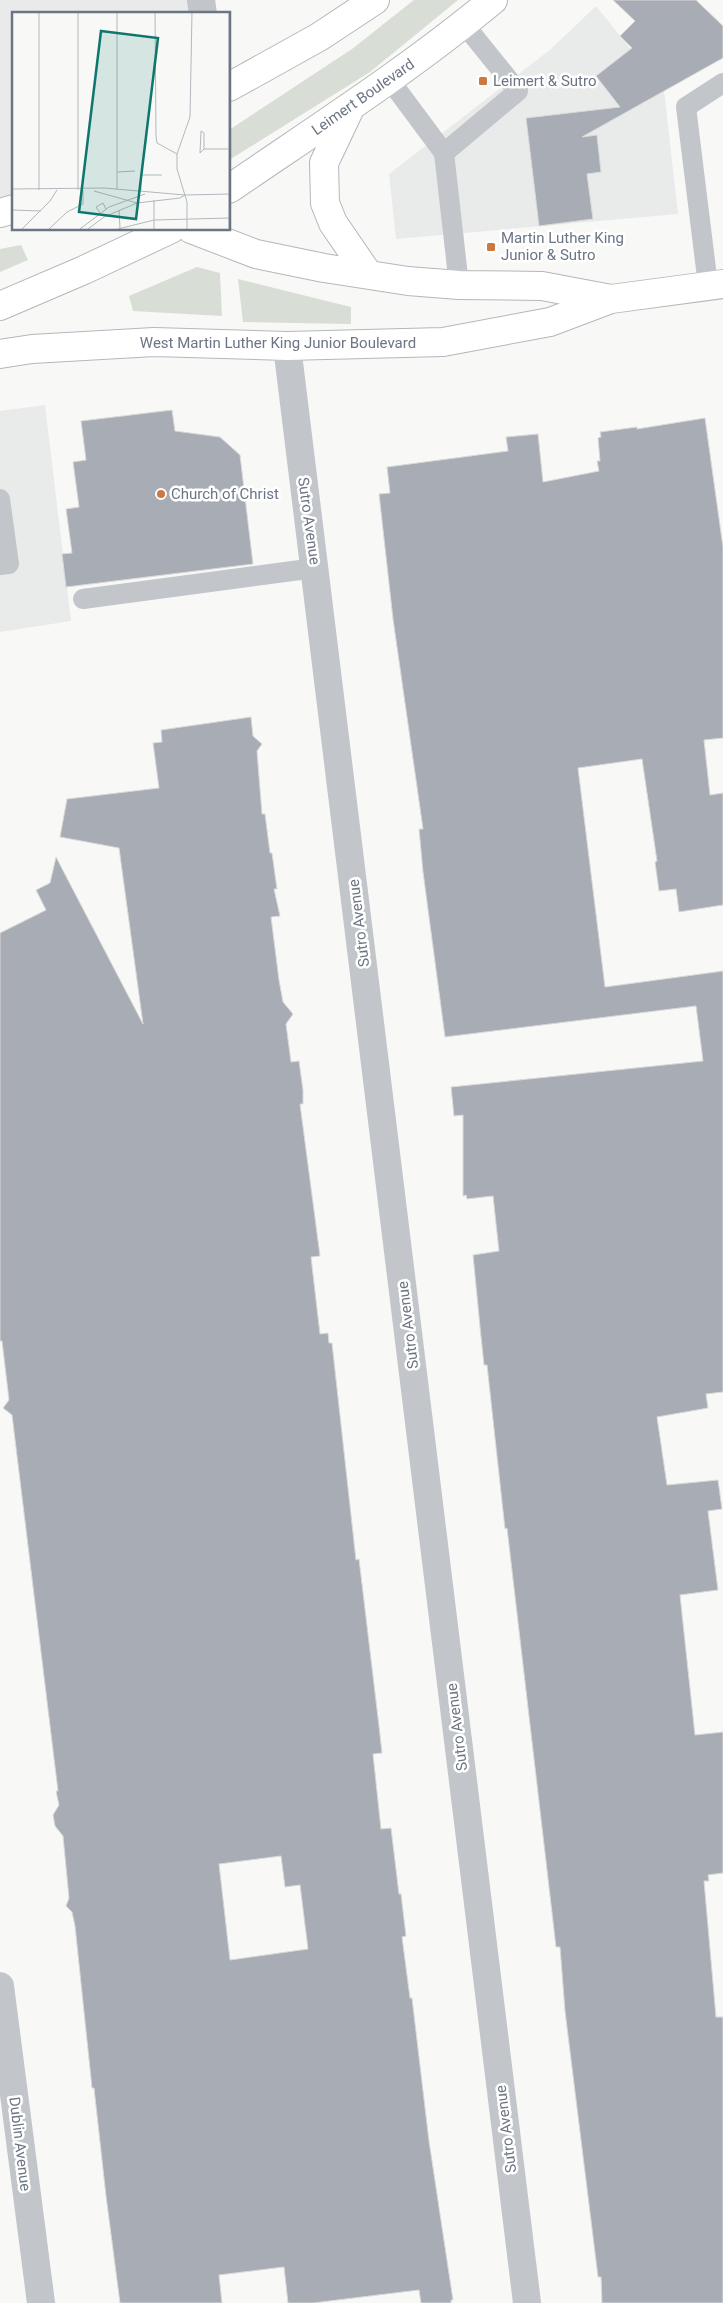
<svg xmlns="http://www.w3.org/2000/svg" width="723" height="2303" font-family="Roboto,sans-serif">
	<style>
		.built { fill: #e9eaea }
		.green { fill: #d8ddd6 }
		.building { fill: #a8adb5; stroke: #dadad9; fill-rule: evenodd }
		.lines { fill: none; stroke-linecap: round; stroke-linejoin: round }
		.primary-casing { stroke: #b4b7bb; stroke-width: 30 }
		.lane { stroke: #c2c5c9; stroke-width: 20 }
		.street { stroke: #c2c5c9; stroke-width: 28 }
		.primary { stroke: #fff; stroke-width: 28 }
		.poi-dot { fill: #ce7740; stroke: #fff; stroke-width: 2 }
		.labels { text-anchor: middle; stroke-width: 5; stroke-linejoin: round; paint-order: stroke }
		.poi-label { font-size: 15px; fill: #6b7584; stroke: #fff; text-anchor: start }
		.street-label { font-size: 15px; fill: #6b7584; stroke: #fff }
		.inset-road { fill: none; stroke: #b3b8be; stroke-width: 1 }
		.view { fill: #0f766e; fill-opacity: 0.15; stroke: #0f766e; stroke-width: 2.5 }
		.inset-edge { fill: none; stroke: #6b7584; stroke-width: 2.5 }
	</style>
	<rect width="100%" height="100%" fill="#f8f8f6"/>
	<path class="built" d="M0,0H201L203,14H14V208L0,213Z
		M596,6L664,90L678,214L396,239L389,174L551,49Z
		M45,405L71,621L0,632V411Z"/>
	<path class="green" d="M414,0H458L370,72L229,160V130L352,49Z
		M21,245L28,260L0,272V249Z
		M197,267L220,273L222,316L133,311L129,296Z
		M238,279L351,307V324L243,322Z"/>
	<path class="building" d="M613,0H696L723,26V58L582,137L597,135L601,172L587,174L593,219L539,226L526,118L620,107L596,76L632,48L620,36L635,21Z
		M172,410L175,431L220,437L240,455L253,564L66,587L62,554L72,553L66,509L79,507L73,462L86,460L81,421Z
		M705,418L723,547V738L704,740L710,795L723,793V905L679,912L676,889L659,891L655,862L657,861L642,759L578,768L605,987L723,971V1392L706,1394L708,1408L657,1417L667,1485L718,1480L722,1509L708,1511L718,1590L680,1595L695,1735L723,1732V1873L708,1875L709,1881H704L716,2017H723V2303H602L601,2277H598L565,2011L560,1947H556L507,1528L505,1529L487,1365H484L480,1327L473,1255L499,1251L493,1196L467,1199L466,1195L463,1196V1115L454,1116L451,1087L703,1061L696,1006L445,1037L423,872L419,829H423L393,619L379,494L390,493L387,467L508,451L506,437L538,434L543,482L599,471L597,461H600L598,438L601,437L600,432L637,427V429Z
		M251,717L253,736L262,744L257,751L262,814H265L270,853H272L277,889H274L280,916L271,917L279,980L283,1002L293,1014L286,1024L291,1062L299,1061L303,1090V1104H300L320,1256L311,1257L320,1334L328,1333L329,1343H332L356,1560L359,1559L379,1726L382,1753L373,1754L381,1829L391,1828L399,1894H401L406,1936L402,1937L410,1998H412L429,2141L453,2300H451V2303H421L419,2290L313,2303H288L284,2267L219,2275L222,2303H120L106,2196L94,2088H92L75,1926L72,1912L66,1906L69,1898L63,1836L55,1826L53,1815L59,1805L56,1791H58L12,1415L3,1408L9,1400L2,1341H0V933L46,910L36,890L50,883L56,857L143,1024L119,848L60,837L67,799L159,788L153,743L162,742L161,730ZM281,1856L285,1887L300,1885L308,1949L230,1960L219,1864Z"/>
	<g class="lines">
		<g class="primary-casing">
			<path id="primary" d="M229,87L319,37L375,0
				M351,106L324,163L325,203L333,223L368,274
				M229,189C318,128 410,69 493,0
				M0,213L14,209
				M191,229L256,254L324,268L408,281L459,285L542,286L611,299
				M0,306L84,270L171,229
				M0,354L32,349L154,342L287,346L443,342L550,322L611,299L723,284"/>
		</g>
		<path class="lane" d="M389,79L444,153L518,91L464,24
			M444,153L459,285
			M708,285L686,107L723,83
			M0,499L9,564L0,565
			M83,599L315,568"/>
		<path class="street" d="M201,0L203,14
			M287,346L527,2303
			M0,1986L41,2303"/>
		<use href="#primary" class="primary"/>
	</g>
	<g class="poi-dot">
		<rect x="478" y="76" width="10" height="10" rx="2.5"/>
		<rect x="486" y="242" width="10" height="10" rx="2.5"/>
		<circle cx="161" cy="494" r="5"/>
	</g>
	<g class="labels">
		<g class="poi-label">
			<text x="493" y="86">Leimert &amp; Sutro</text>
			<text x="501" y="243">Martin Luther King<tspan x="501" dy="17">Junior &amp; Sutro</tspan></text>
			<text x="171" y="499">Church of Christ</text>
		</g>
		<g class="street-label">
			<text transform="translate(363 97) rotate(-35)" y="5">Leimert Boulevard</text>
			<text x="278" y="348">West Martin Luther King Junior Boulevard</text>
			<text transform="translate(309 521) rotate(82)" y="5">Sutro Avenue</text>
			<text transform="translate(359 923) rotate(-97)" y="5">Sutro Avenue</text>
			<text transform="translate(408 1325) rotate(-97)" y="5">Sutro Avenue</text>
			<text transform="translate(457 1727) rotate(-97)" y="5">Sutro Avenue</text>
			<text transform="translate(506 2129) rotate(-97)" y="5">Sutro Avenue</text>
			<text transform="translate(20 2144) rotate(83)" y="5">Dublin Avenue</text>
		</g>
	</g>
	<g transform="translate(12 12)">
		<rect width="218" height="218" fill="#f8f8f6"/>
		<path class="inset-road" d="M105,0V177M143,0L144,124L145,131L165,142M217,0V217M192,137V121L189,119L188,141L192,137H217M105,160L123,159M0,177L92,176L173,183L218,182M27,178V0M66,178V0M82,179L125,191L168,186L173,183M129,179V163H150M142,188V217M0,198L29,199M107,198L108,216M88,201L84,195L91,191L94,197M10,217L38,189L45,178M37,217L55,200L71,192V178M68,217L97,195L133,182M76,217L92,205L125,191M106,217L142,208L218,206M175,217V190L165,157V142L178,105L180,0"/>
		<path class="view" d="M89,19L146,26L124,207L67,200Z"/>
		<rect width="218" height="218" class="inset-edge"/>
	</g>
</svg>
